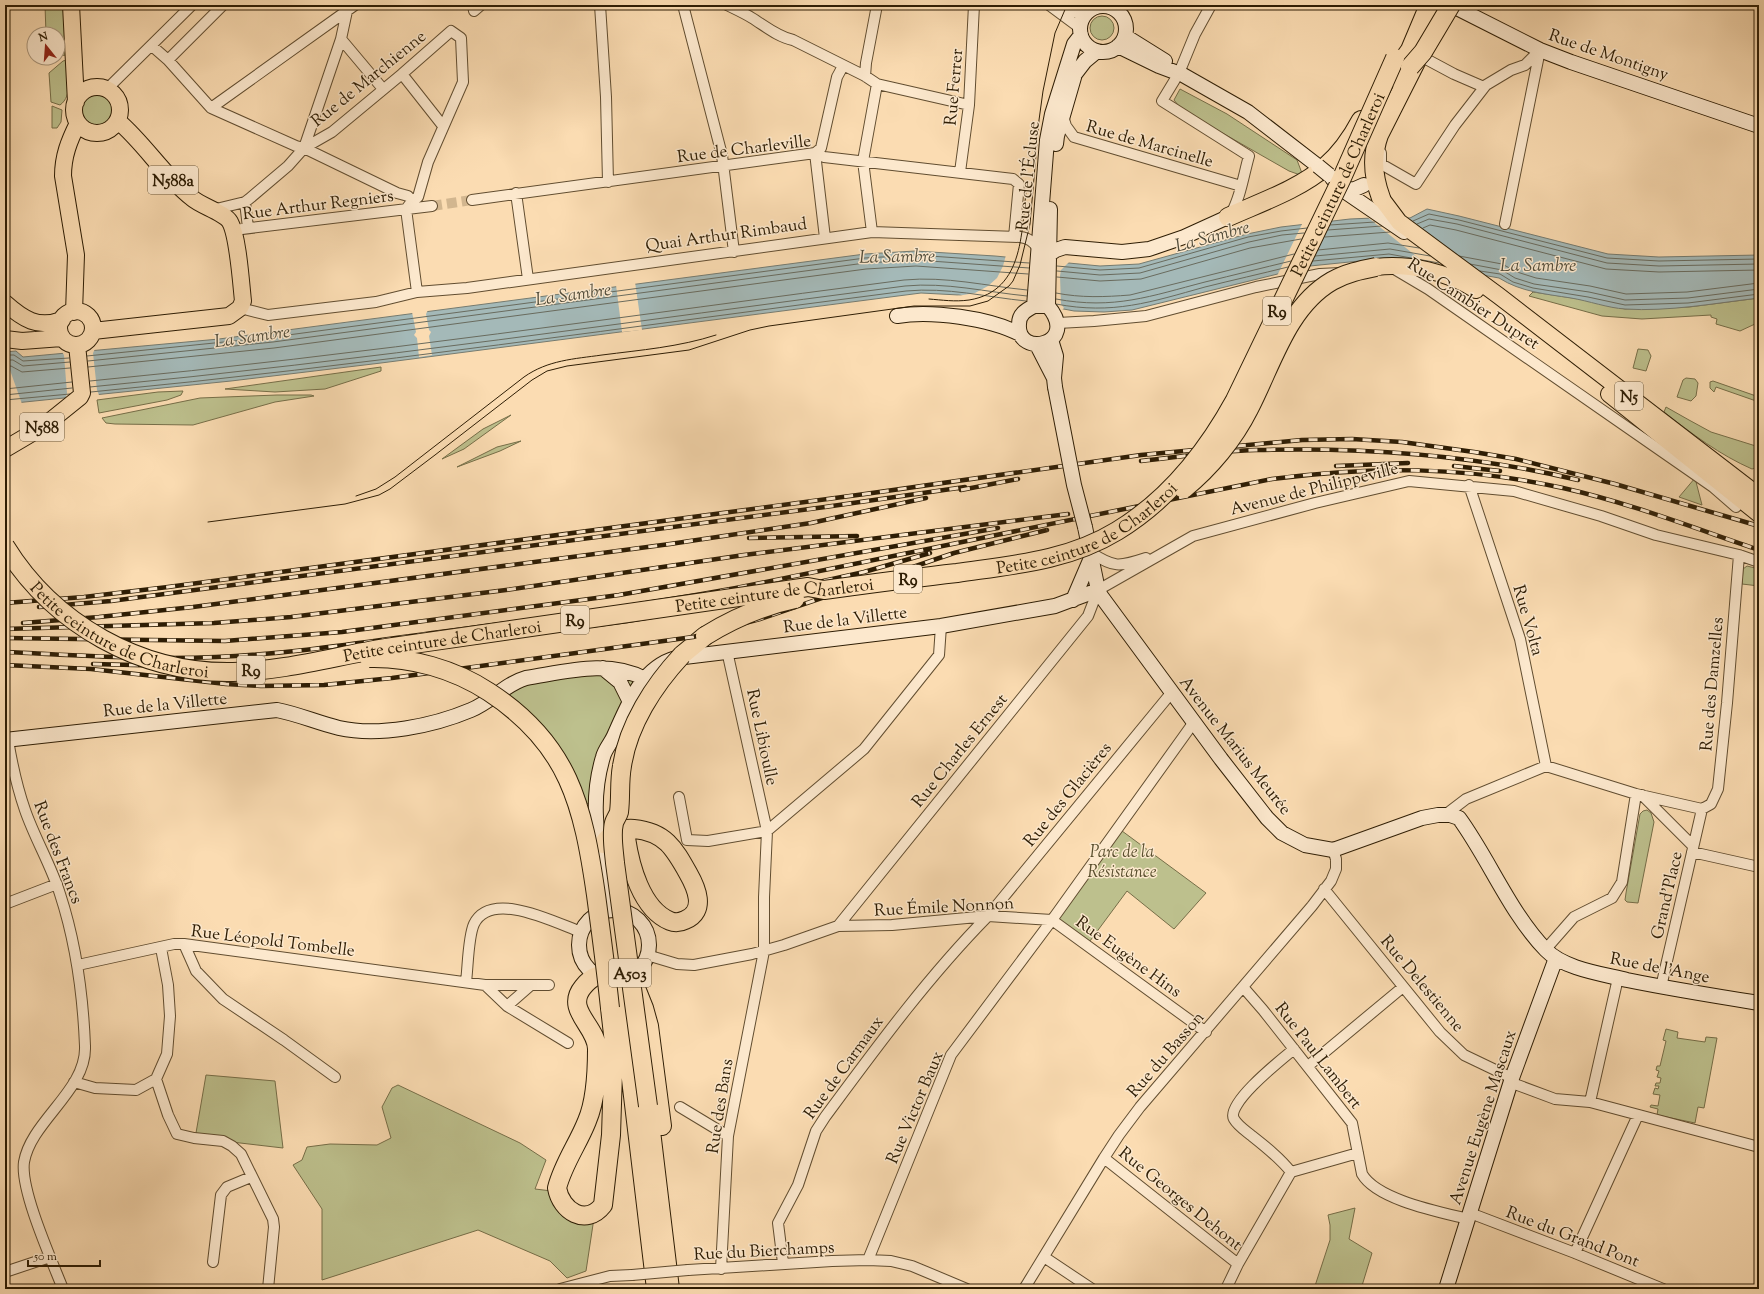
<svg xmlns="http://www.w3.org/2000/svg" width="1764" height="1294" font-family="'Sorts Mill Goudy',serif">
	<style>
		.green { fill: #bdc08d; stroke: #766e48 }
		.water { fill: #a4b9b8; stroke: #757b70 }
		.pier { fill: #fbdcb2 }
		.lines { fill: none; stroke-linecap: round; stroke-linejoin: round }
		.shore { stroke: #696b5e; stroke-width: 1 }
		.street-tunnel { stroke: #d2b68f; stroke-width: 10; stroke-dasharray: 10 5; stroke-linecap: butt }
		.street-casing { stroke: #614d30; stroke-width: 12 }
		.secondary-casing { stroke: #2e1d04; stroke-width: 16 }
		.primary-casing { stroke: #2e1d04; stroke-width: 18 }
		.highway-casing { stroke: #2e1d04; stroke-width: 20 }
		.street { stroke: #fce8cd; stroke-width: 10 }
		.secondary { stroke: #fce8cd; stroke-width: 14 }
		.primary { stroke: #fbdcb2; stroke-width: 16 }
		.highway { stroke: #fbdcb2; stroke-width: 18 }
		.tram { stroke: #2e1d04; stroke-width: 1 }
		.rail-casing { stroke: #2e1d04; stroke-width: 4.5 }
		.rail { stroke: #fce8cd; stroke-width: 3; stroke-dasharray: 9; stroke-linecap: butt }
		.street-bridge-casing { stroke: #614d30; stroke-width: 12; stroke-linecap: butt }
		.secondary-bridge-casing { stroke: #2e1d04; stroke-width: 16; stroke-linecap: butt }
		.highway-bridge-casing { stroke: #2e1d04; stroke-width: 20; stroke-linecap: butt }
		.street-bridge { stroke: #fce8cd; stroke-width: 10 }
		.secondary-bridge { stroke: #fce8cd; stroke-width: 14 }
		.highway-bridge { stroke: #fbdcb2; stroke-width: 18 }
		.labels { text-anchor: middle; stroke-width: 3; stroke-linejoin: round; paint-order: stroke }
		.shield { fill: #fce8cd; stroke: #6c5a40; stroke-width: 1 }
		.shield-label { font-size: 16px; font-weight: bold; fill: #2e1d04 }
		.street-label { font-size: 17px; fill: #2e1d04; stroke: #fce8cd }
		.park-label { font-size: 17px; font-style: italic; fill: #594e2d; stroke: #fce8cd }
		.water-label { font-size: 18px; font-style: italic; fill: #514c3a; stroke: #fce8cd }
	</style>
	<rect width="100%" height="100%" fill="#fbdcb2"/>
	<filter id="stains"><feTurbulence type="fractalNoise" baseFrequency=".005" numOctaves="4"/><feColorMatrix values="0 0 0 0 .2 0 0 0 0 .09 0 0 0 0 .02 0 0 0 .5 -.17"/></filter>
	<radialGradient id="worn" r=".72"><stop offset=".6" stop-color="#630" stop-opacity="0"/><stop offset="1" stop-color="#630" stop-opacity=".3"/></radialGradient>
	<path class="green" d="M45,5H64L66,55L58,56V34H46Z
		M1090 28a12 12 0 1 1 24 0a12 12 0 1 1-24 0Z
		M67,60C68,74 73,96 60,105L51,102L49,73L63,61Z
		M1180,89L1227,114L1297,160L1303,176L1289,171L1182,110L1174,100Z
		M81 109a17 17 0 1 1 34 0a17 17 0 1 1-34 0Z
		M52,106L62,110L61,122L57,128H52Z
		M1533,292L1586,300L1625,309L1689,307L1759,298V315L1756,316L1755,324L1740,331L1716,324L1717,319L1711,317V315L1642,319L1602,316L1529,296Z
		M1638,349L1648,350L1651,356L1646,371L1633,368Z
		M381,367V371L325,389L275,392L225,389Z
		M1686,378L1695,379L1698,383L1696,396L1691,401L1677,397L1683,380Z
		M1713,381L1759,397V402L1716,387L1714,392L1710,388V382Z
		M183,391L181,395L167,400L99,413L97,400L158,392Z
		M277,395H311L314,396L275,402L193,425L115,424L106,423L102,418L200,398Z
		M1666,407L1689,420L1711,432L1759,447V467L1752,469C1720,455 1692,434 1664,412Z
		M511,415L464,449L442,459L483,429Z
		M521,441L500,451L457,467L497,447Z
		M1695,478L1702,505L1679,497Z
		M1747,566L1759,569V592L1758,590L1759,586L1742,584L1743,569Z
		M596,673L638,681L591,805L584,802L505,693L525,682Z
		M1647,810L1651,813L1654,822L1638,903L1627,902L1625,900L1626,893L1640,814L1643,811Z
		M1118,828L1206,893L1174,929L1127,891L1087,945L1052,920Z
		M1666,1029L1678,1032L1677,1038L1705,1042L1706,1037L1717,1038L1704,1108L1698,1107L1695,1123L1657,1115L1658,1109L1650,1107L1651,1105L1658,1106L1660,1095L1653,1094L1655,1088L1658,1089L1659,1086H1655L1656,1083H1660L1661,1078L1657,1077L1659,1071L1656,1070L1657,1066H1660L1666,1041L1663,1040Z
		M206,1075L275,1081L283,1148L223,1141L196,1133Z
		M398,1085L520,1143L546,1160L535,1189L552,1191L594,1218L586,1271L567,1278L550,1261L478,1230L322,1280V1209L293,1165L302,1160L307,1147L330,1144L377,1145L391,1138L382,1107L392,1088Z
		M1355,1208L1349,1239L1372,1253L1361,1289H1314L1330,1240V1225L1328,1215Z"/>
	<path class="water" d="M1427,209L1459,216L1608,254L1659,257L1759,255V298C1716,303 1668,312 1625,309C1608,308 1589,301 1571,298C1546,294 1521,292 1499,278L1389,258L1310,266L1132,310L1104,312L1074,311L1048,306L993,302L959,295L921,293L381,363L231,381L5,404V352L16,351L23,357L219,339L865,254L915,251L995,256L1100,266L1139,264L1247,234L1281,227L1350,219L1396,217L1410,218Z"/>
	<path class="pier" d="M1396,215L1406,216L1486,278L1431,268L1366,216Z
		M1333,219L1308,268L1277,276L1303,222Z
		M1006,255L1070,261L1061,270L1060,276L1061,304L1064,308L1061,311L993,304L957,297V296L975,293L988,286L997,278L1003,266Z
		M635,282L642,330L622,332L616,285Z
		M428,310L426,314L429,330L431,332L429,336L432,355L419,357L417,338L414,335L416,332L412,312Z
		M95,349L93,353L97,390L99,395L103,397L65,400L67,393L64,355L62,352Z
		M5,356L22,404L5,406Z"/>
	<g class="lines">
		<path class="shore" d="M1413,221L1429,214L1459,220L1607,258L1659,261L1759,259
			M1417,224L1429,219L1457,224L1607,263L1659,266L1759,264
			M1330,225L1375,222
			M1423,228L1430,225L1456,230L1606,269L1659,272L1759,270
			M1328,230L1382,226
			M1325,237L1390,232
			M1318,250L1388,243L1419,248
			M1315,256L1390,249L1430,256
			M1459,256L1502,264L1517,272L1536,278L1590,286L1626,294L1687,292L1759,283
			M1313,261L1389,254L1439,263
			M1470,264L1502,270L1515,278L1534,284L1589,292L1625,300L1688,298L1759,289
			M1057,266L1100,270L1139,268L1248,237L1281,231L1307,228
			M1057,271L1100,275L1140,273L1249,242L1282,235L1304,233
			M1480,271L1500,274L1513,282L1533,288L1588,297L1625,305L1688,303L1759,294
			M1057,277L1100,281L1141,279L1250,248L1301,239
			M1056,293C1081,298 1105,297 1130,295L1294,254
			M1056,299C1114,310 1151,296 1205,282C1234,275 1262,268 1291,261
			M1056,304C1113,315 1151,302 1205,287C1233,280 1260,274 1288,267
			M5,355H14L23,361L69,358
			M87,356L273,337L865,258L916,255L1029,263
			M5,360H13L23,366L70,362
			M88,361L273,342L865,263L916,260L1029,268
			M5,367L11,366L22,372L70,368
			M88,367L274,348L866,269L916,266L1028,274
			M90,381C362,355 633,315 904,280C946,276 986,286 1027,290
			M90,387C363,361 634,321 905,286C946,282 986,292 1027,296
			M5,389L72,382
			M91,392C363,366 634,326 906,291C947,287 986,297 1026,301
			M5,395L72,388
			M5,400L70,394"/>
		<path class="street-tunnel" d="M432,206L472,200"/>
		<g class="street-casing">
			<path id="street" d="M473,5L474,11L481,5
				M600,5L606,97L608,182
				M683,5L722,155L734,252
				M727,5C735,9 744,13 752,18C765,26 778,37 793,40L865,76L877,84L969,105
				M1049,5L1080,28
				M1211,5L1195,34L1179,73L1162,101L1249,156C1244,173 1240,201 1230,215
				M1056,6L1077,13H1087
				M341,39L383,89
				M152,46L168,60L211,108L296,146L304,148L397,193L408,196L412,201
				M1426,59L1454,74L1484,87
				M168,60L223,5
				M402,74L443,126
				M865,76L866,63L877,5
				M107,89L192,5
				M211,108L355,5
				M1063,116L1066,126L1074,137L1241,186
				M304,148L341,39L347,11
				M1381,153V164L1416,184L1455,125L1486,85L1511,70L1525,65L1540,50
				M960,172L969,105L974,5
				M516,193L528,279
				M472,200L815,153L824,157L1013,179L1019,184L1014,237
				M245,202L248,228
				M406,209L417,292
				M212,210L245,202L249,199L288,166L304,148L332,132L402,74L451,31L461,38L463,82L428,162L418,197L412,201L406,209
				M1505,224L1540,50
				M234,230L432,206
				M872,232L863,161L877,84
				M825,238L815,153L821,148L837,77L843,66
				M1396,270L1428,289L1713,487L1736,507
				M240,308L268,315L376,302L417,292L467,288L872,232L1020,237C1029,238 1033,242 1038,248
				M1058,323L1094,321L1146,316L1256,287L1320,274L1340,273
				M1469,485L1520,639L1546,766
				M1090,552C1114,568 1119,567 1146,558
				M8,740C12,764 17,787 25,810C35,839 51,865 60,894C76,943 83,995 85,1046C87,1090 31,1121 24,1162C20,1190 52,1261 63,1289
				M1642,795L1693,846
				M679,797L687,840L708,841L767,831L864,749L939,655L941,626
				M1702,809L1711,804L1718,789L1727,703L1739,555
				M1445,815L1466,799L1546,766L1636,794L1702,809
				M1692,852L1759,867
				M1324,889L1440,1032L1464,1055L1512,1078
				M5,904L57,884
				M1052,920L1206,1032
				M838,926L1088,616L1098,590L1193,536L1315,503L1409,481L1514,491L1601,516L1656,535L1739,555L1759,562
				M184,944L196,971L223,999L284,1040L335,1077
				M1545,950L1574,917L1612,898L1622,882L1636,794
				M647,955L677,964L694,965L752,954L784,945L838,926L892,925L988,916L1052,920
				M78,965L174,944H184L485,985H549
				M466,982C468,967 468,937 474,924C491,889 556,923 581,932
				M485,985L507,1006L568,1043
				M1243,987L1263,1010L1352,1123L1362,1174C1377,1200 1440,1212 1468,1219
				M1661,987L1702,809
				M507,1006L531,985
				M1308,1066L1403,987
				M156,1079L168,1115L177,1134L194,1138L223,1141L232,1146L241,1154L273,1219L274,1227L268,1289
				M74,1082L95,1088L136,1090L156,1079L167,1054L170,1016L168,985L161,948
				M1512,1083L1555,1099L1590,1102L1759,1147
				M1590,1102L1618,978
				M680,1107L728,1136
				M1104,1158L1238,1264
				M1291,1172C1280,1158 1266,1147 1252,1136C1246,1131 1238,1126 1234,1119C1225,1104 1282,1059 1294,1049
				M1470,1213L1575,1253L1663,1289
				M1575,1253L1638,1115
				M1044,1257L1092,1289
				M868,1260L951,1055L1052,920L1194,722
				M213,1262L221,1195L227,1187L251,1177
				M783,1263L778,1223L798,1185L816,1131L825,1117C876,1048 927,978 988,916L1172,692
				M721,1269L728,1136L764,951V897L767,831L727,651
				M688,1270L832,1261L868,1260L891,1261L912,1266L967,1289
				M5,1272L50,1257
				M560,1289L610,1276L632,1275
				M1024,1289L1104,1158L1119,1135L1140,1107L1312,906L1331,881L1336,869V859L1333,850
				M1226,1289L1238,1264L1291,1172L1358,1153"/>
		</g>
		<g class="secondary-casing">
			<path id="secondary" d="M1451,5L1540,50L1571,62L1759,126
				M1080 29a23 23 0 1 1 46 0a23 23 0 1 1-46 0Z
				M1125,36L1165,61
				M1118,46L1159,66L1183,75L1248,112L1318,166
				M1056,144L1057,136L1075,74L1085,61L1097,51
				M1332,178L1347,193L1404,232
				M1343,190L1355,189L1364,185
				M1048,255L1056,250L1065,247L1122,252L1149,249L1184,237L1228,217
				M1034,306L1047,140L1052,114L1074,44L1081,35
				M1034,306H1048C1081,345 1016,359 1019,324C1019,314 1026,310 1034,306Z
				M1048,306L1050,209
				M897,316C931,310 989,318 1020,334
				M1051,340L1056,356L1054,378L1055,387
				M1037,345L1054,378
				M1085,527L1098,590L1101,596L1221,759L1267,818L1282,833L1305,845L1333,850L1422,818L1438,815H1450L1459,818C1489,859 1510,913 1546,950C1564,969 1603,974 1627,980C1671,989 1715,996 1759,1003
				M1073,600L1091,558
				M603,668L620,682L630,702
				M5,740L277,710C298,714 318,723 339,728C379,737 433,726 471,710C491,702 505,684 526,678C565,672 608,659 645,679
				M604,902C606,874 597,845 596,817C595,797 597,777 603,757C605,749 611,743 614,736C628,705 641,668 676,658L941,626L1055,606L1098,590
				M579 945a35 35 0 1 1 70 0a35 35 0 1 1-70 0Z
				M1446,1289L1512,1078L1556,958"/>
		</g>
		<g class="primary-casing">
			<path id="primary" d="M71,5L76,102
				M74 110a23 23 0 1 1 46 0a23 23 0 1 1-46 0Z
				M1381,198L1399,222L1499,296L1759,496
				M1376,267C1410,263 1447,272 1476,290
				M5,303C23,319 38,329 62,320
				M59 328a17 17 0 1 1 34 0a17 17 0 1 1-34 0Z
				M74,312L76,255L63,176C63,156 69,141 78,123
				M93,331L229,316L240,308L243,301C241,283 238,236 230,222C225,213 201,206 192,198C164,176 145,144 118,121
				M5,339L22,341L62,338
				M1609,394L1759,514
				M5,449L44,426L80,397L82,393L77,345"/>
		</g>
		<g class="highway-casing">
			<path id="highway" d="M1390,78L1410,50L1429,5
				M1381,198C1373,177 1371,157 1379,135L1420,54
				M1228,217C1259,203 1300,189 1326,166C1340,154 1352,137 1361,120
				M682,655L705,636
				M603,844C611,833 621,828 634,829C665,832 674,848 688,873C696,887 707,911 685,920C681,922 675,923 670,921C641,909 630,865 626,838
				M597,976C591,978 587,982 583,987C564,1010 597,1026 597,1049C597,1073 596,1100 587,1121C578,1144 563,1164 557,1188C561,1211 586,1227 603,1205L611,1135L614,1041
				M609,979L620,999L623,1012L656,1289
				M634,983L644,1008L649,1026L662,1126
				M610,1008L615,1052
				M648,1106L670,1289"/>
		</g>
		<use href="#street" class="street"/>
		<use href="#secondary" class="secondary"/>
		<use href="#primary" class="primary"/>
		<use href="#highway" class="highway"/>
		<path class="tram" d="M929,299C942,300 955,302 969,300C1026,291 1021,228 1027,183
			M356,496L376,489L395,477L524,377C548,360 574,359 602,355C641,350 679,347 716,335
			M208,522L345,504L379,495L390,489L435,455L532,380L547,371L567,366L689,350L750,330L769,326L914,306H970L988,301L1009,286L1013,281L1020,265L1030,224L1039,120L1043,91L1055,33L1067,5"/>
		<g class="rail-casing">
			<path id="rail" d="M1141,461C1179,457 1218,451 1256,450C1364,447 1474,455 1578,480
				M1336,466L1408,463
				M1454,466L1500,471
				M961,490L1018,479
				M749,538L857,536
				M5,603L84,597L168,587L865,494L1141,455L1302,440L1352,439L1402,442L1474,452L1516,459L1615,484L1759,526
				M39,607L111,601L825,507L965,487
				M23,623L99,617L193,607L670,544L811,523L926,498
				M5,629L214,623L291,617L506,590L744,555L1068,514
				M5,638L225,641L342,632L619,595L998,528
				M5,652C75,655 146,660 216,657C291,654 365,642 440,632C539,619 637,606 736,588L1272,479C1372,466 1464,466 1563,488C1630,503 1694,528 1759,550
				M93,664L254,668L358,656L627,621L687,611L864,572L930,553
				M5,665L91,669L226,684L261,686L324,685L392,678L693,637L760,619L954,553L1047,530"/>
		</g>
		<use href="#rail" class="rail"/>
		<g class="street-bridge-casing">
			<path id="street-bridge" d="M632,1275L688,1270"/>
		</g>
		<g class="secondary-bridge-casing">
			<path id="secondary-bridge" d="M1318,166L1329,175
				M1055,387L1074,485L1085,527"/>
		</g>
		<g class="highway-bridge-casing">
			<g id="highway-bridge">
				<path d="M1410,67L1423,52L1451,5"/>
				<path d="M1184,489C1210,468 1234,439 1249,409C1272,365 1287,307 1332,281C1346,273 1361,270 1376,267"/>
				<path id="s1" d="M5,546C53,624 141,674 233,672C284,671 336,656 386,648L808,587L824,590C868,584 912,578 957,573C1012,565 1068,561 1117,531C1168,500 1207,451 1235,400L1341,180L1395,58"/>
				<path d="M705,636C734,618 762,606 795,599"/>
				<path d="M369,658C411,657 454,669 489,692C569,744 583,805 596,895C601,932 606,970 610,1008"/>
				<path d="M648,1106L615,863C614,851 611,835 614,823C615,819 618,816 619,812C621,797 619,782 622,766C628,725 654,685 682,655"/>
			</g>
		</g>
		<use href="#street-bridge" class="street-bridge"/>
		<use href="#secondary-bridge" class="secondary-bridge"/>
		<use href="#highway-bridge" class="highway-bridge"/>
	</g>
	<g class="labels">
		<g class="shield">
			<rect x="148" y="166" width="50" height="28" rx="3"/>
			<rect x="1263" y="297" width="28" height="28" rx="3"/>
			<rect x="1615" y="382" width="28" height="28" rx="3"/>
			<rect x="20" y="413" width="44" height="28" rx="3"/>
			<rect x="894" y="565" width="28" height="28" rx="3"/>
			<rect x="561" y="606" width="28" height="28" rx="3"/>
			<rect x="237" y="656" width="28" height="28" rx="3"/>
			<rect x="609" y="959" width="42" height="28" rx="3"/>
		</g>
		<g class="shield-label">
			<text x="173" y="186">N588a</text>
			<text x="1277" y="317">R9</text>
			<text x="1629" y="402">N5</text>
			<text x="42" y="433">N588</text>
			<text x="908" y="585">R9</text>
			<text x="575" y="626">R9</text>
			<text x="251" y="676">R9</text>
			<text x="630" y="979">A503</text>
		</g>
		<g class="street-label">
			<text transform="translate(1609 54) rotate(19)" y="6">Rue de Montigny</text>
			<text transform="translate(368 78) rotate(-39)" y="6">Rue de Marchienne</text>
			<text transform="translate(953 87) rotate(-85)" y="6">Rue Ferrer</text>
			<text transform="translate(1150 143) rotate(16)" y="6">Rue de Marcinelle</text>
			<text transform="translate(744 148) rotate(-7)" y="6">Rue de Charleville</text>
			<text transform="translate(1027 176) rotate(-84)" y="6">Rue de l'Écluse</text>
			<text dy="6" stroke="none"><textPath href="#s1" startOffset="1588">Petite ceinture de Charleroi</textPath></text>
			<text transform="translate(318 204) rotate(-7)" y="6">Rue Arthur Regniers</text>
			<text transform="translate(726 234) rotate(-8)" y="6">Quai Arthur Rimbaud</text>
			<text transform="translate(1474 303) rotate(33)" y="6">Rue Cambier Dupret</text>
			<text transform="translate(1314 488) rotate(-14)" y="6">Avenue de Philippeville</text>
			<text dy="6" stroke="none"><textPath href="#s1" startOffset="1144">Petite ceinture de Charleroi</textPath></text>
			<text dy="6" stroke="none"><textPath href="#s1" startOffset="820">Petite ceinture de Charleroi</textPath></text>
			<text transform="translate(845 619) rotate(-7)" y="6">Rue de la Villette</text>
			<text transform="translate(1529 620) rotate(74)" y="6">Rue Volta</text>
			<text dy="6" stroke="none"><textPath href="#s1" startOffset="148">Petite ceinture de Charleroi</textPath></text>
			<text dy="6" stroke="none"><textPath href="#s1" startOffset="484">Petite ceinture de Charleroi</textPath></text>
			<text transform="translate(1711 684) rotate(-85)" y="6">Rue des Damzelles</text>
			<text transform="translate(165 704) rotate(-6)" y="6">Rue de la Villette</text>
			<text transform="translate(763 737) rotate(78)" y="6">Rue Libioulle</text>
			<text transform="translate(1236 745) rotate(52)" y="6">Avenue Marius Meurée</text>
			<text transform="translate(959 750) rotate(-51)" y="6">Rue Charles Ernest</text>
			<text transform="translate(1067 794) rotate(-51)" y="6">Rue des Glacières</text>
			<text transform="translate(59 852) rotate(69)" y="6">Rue des Francs</text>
			<text transform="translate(1666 895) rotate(-77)" y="6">Grand'Place</text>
			<text transform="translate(944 906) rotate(-3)" y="6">Rue Émile Nonnon</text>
			<text transform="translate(273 940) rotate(7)" y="6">Rue Léopold Tombelle</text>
			<text transform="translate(1129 956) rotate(36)" y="6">Rue Eugène Hins</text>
			<text transform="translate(1660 967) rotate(11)" y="6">Rue de l'Ange</text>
			<text transform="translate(1423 983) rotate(50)" y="6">Rue Delestienne</text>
			<text transform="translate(1165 1054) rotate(-49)" y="6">Rue du Basson</text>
			<text transform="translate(1319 1055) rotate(52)" y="6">Rue Paul Lambert</text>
			<text transform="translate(843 1067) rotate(-54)" y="6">Rue de Carmaux</text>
			<text transform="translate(719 1106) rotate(-81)" y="6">Rue des Bans</text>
			<text transform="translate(914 1107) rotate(-67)" y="6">Rue Victor Baux</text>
			<text transform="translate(1482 1117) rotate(-72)" y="6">Avenue Eugène Mascaux</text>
			<text transform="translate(1181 1198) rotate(39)" y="6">Rue Georges Dehont</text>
			<text transform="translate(1573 1236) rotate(21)" y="6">Rue du Grand Pont</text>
			<text transform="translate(764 1250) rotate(-3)" y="6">Rue du Bierchamps</text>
		</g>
		<g class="park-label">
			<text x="1122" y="857">Parc de la<tspan x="1122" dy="20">Résistance</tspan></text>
		</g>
		<g class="water-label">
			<text transform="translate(1212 236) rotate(-15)" y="6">La Sambre</text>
			<text transform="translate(897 256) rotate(-1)" y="6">La Sambre</text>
			<text x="1538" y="271">La Sambre</text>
			<text transform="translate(573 294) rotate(-8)" y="6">La Sambre</text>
			<text transform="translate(252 336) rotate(-8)" y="6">La Sambre</text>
		</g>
	</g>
	<rect width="1764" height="1294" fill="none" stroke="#fbdcb2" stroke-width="20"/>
	<rect x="6" y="6" width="1752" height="1282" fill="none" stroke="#2e1d04" stroke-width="2"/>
	<rect x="10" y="10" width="1744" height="1274" fill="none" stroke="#2e1d04"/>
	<g transform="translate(46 46) rotate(343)"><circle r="19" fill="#fce8cd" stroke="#aa977d"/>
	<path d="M0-3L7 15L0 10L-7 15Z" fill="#8f2418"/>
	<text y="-6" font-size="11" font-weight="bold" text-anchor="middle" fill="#2e1d04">N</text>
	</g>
	<path d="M28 1260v6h72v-6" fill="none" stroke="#2e1d04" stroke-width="2"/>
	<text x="34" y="1260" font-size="12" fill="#2e1d04" stroke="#fce8cd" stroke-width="3" paint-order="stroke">50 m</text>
	<rect width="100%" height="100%" filter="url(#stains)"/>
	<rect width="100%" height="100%" fill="url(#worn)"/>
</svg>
